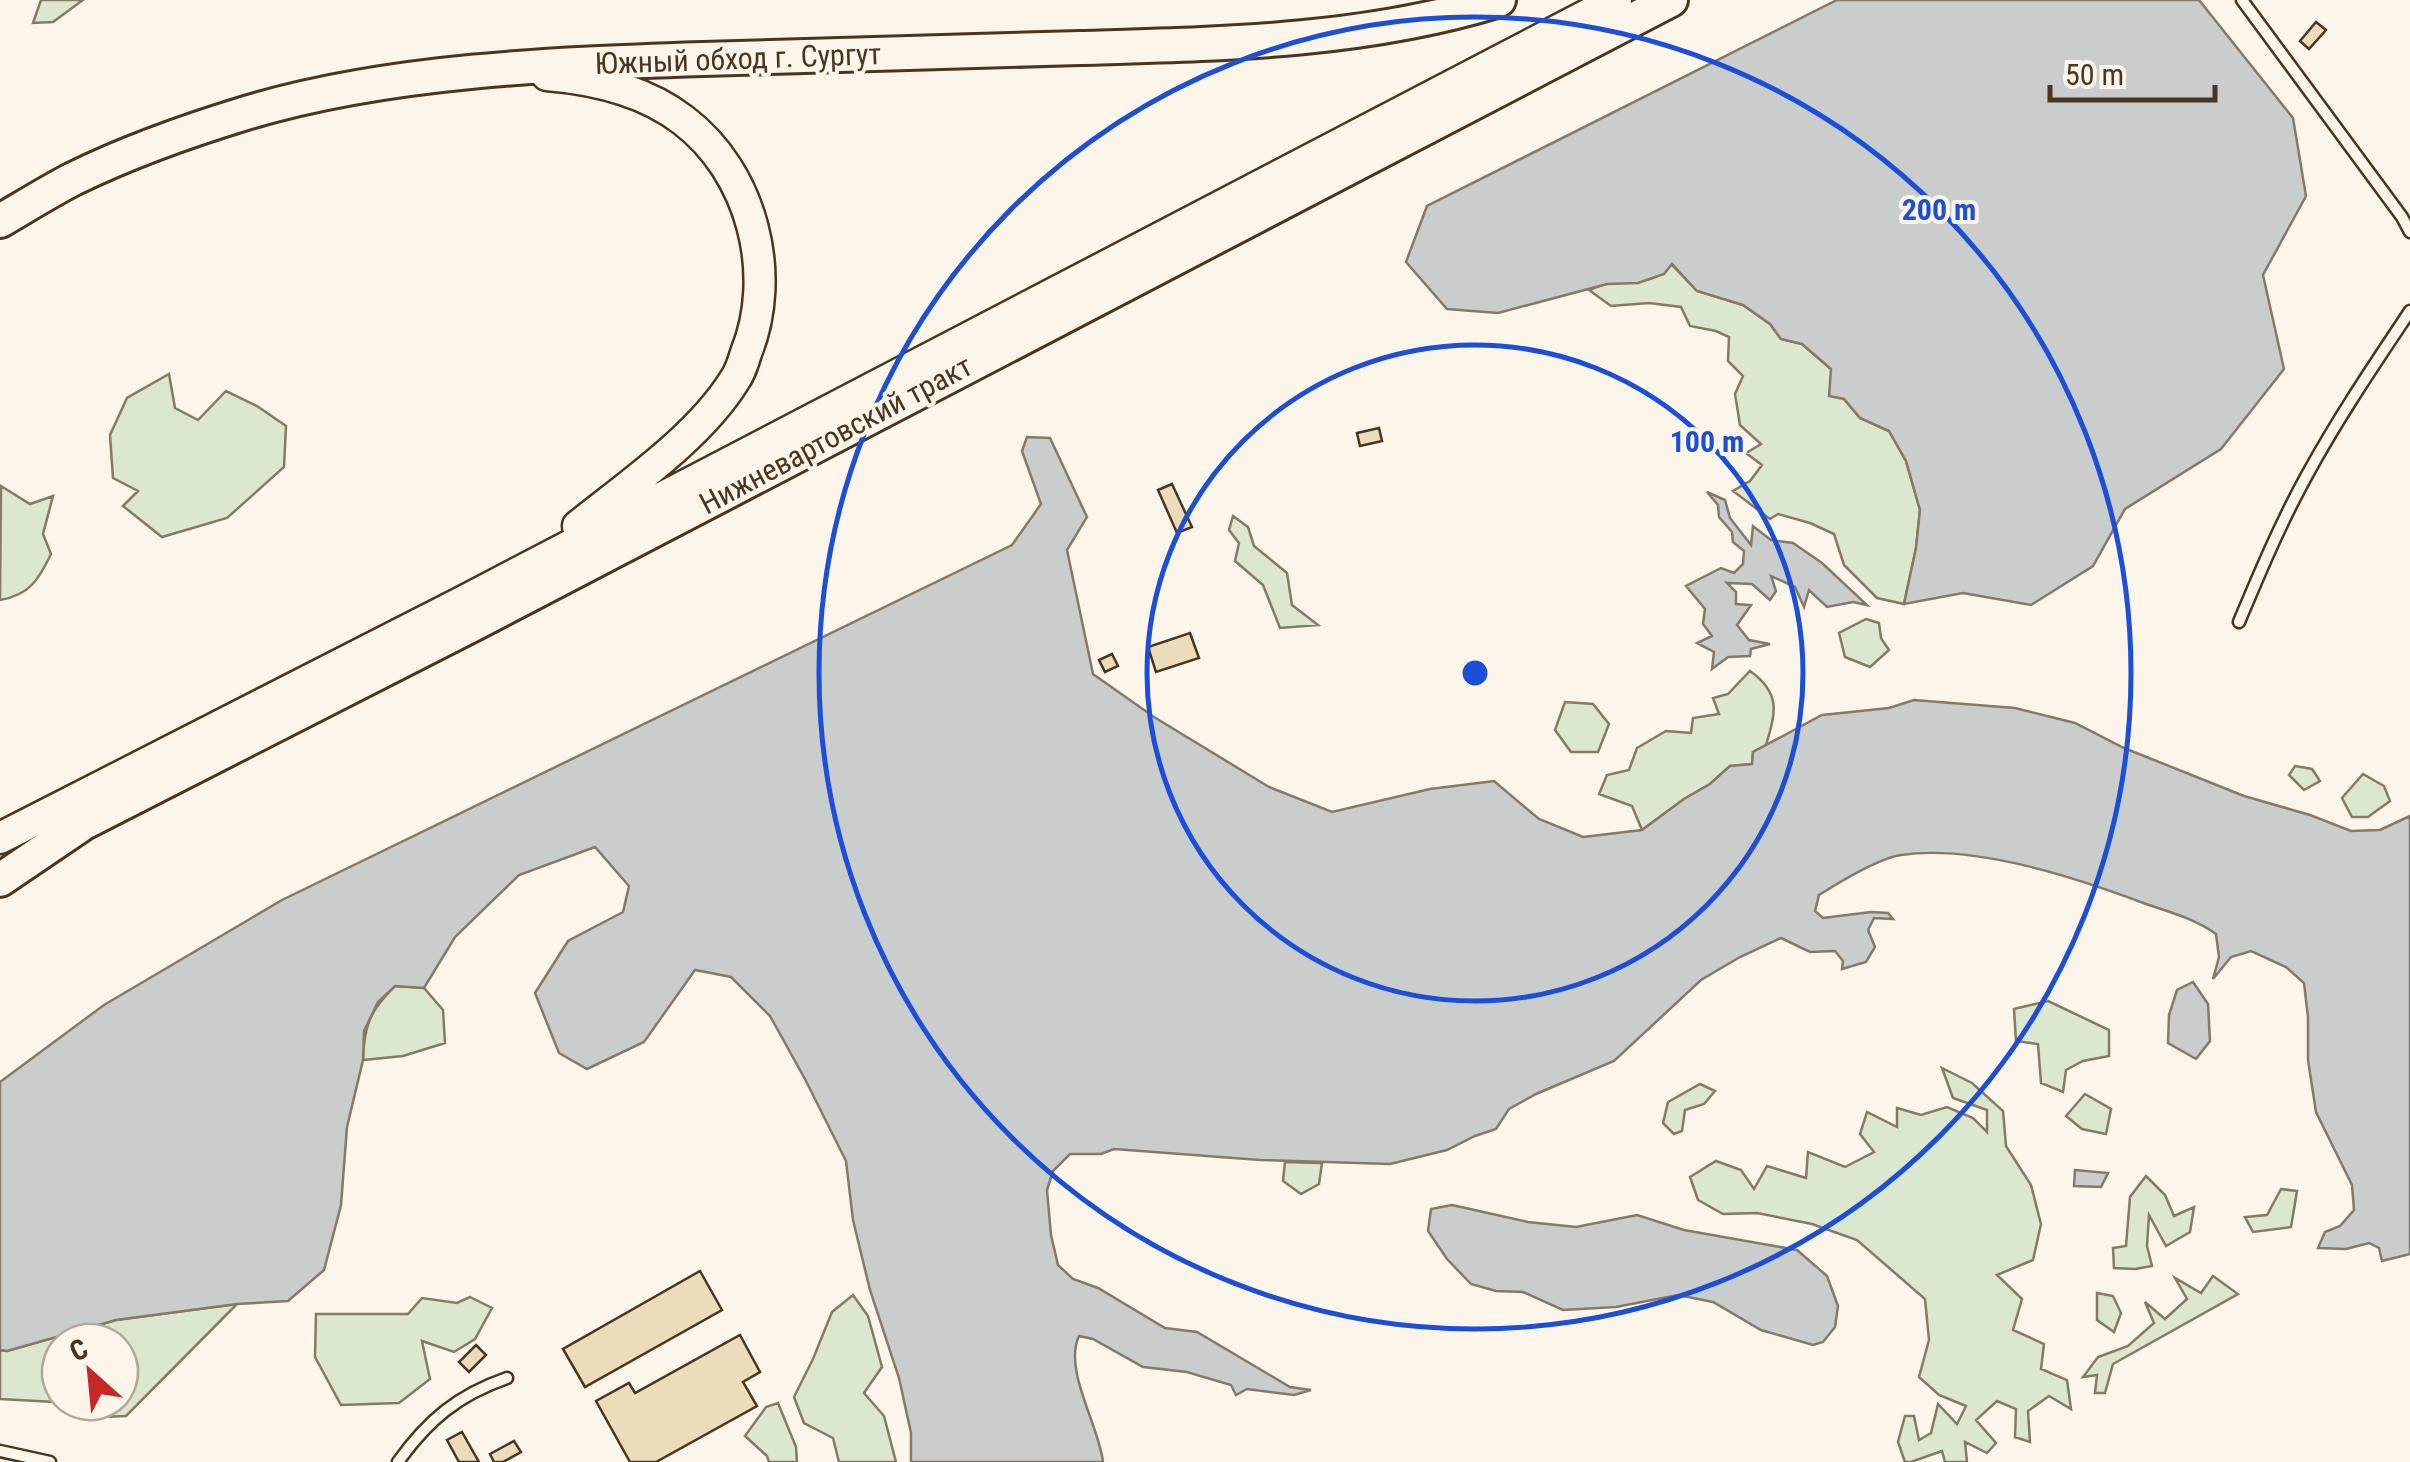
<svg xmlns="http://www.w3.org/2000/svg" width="2410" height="1462" font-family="'Roboto Condensed',sans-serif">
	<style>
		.green { fill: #dce7d0; stroke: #887966; stroke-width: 2.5; fill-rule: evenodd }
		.water { fill: #c9cecd; stroke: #887966; stroke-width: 2.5 }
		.building { fill: #ecdcbc; stroke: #4a3520; stroke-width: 2.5 }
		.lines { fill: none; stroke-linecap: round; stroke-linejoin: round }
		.service-casing { stroke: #4a3520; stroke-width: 15 }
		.primary-casing { stroke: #4a3520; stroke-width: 35 }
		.trunk-casing { stroke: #4a3520; stroke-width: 38 }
		.service { stroke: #fbf6e9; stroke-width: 10 }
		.primary { stroke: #fbf6e9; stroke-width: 30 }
		.trunk { stroke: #fbf6e9; stroke-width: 32 }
		.ring { fill: none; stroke: #1d4ed8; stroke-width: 5 }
		.labels { text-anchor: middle; stroke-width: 8; stroke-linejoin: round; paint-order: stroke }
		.street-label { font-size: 30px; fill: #4a3520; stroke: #fbf6e9 }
		.centre { fill: #1d4ed8; stroke: #fbf6e9; stroke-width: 5 }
		.ring-label { font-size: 30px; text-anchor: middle; font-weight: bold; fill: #1d4ed8; stroke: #fbf6e9; stroke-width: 8; stroke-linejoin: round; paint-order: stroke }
	</style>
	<rect width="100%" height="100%" fill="#fbf6e9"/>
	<path class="green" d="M41,0H83L53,22L33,23Z
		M1671,264L1697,291L1743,305L1770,324L1781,339L1802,344L1831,369L1844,399L1860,418L1889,431L1906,461L1920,510L1916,548L1904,604L1877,598L1844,565L1834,534L1810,523L1778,514L1770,519L1733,491L1750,481L1762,465L1746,453L1761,444L1740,425L1735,394L1743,376L1728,361L1729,337L1716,331L1690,326L1681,307L1649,303L1611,306L1589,290C1595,288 1600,285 1606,284C1631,279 1654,287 1671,264Z
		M169,374L175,408L198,420L226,391L257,406L286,426L284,467L227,518L162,537L123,506L138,491L113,478L110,435L127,398Z
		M1,486L30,504L53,496L43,534L51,554C39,579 30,595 0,600Z
		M1233,516L1248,527L1254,546L1287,573L1292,605L1318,625L1280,628L1263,585L1235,561L1239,543L1229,530Z
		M1866,619L1879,623L1881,638L1889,650L1870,667L1845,657L1839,633Z
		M1750,671C1781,693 1776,712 1766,745L1753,752L1752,764L1730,766L1710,784L1684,799L1642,830L1632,806L1599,794L1607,775L1629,770L1637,748L1666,731L1691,733L1693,718L1719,714L1713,698L1728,694Z
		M1565,702L1593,704L1609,724L1598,752H1571L1555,730Z
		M2295,766L2312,769L2320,781L2304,790L2289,775Z
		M2363,774L2384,786L2390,801L2368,817H2352L2342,798Z
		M395,986L424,988L443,1010L445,1043L403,1056L363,1060C364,1026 370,1010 395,986Z
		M2048,1001L2109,1030V1056L2083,1061L2066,1070L2063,1092L2041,1083L2038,1044L2016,1041L2014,1009Z
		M1942,1068L1972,1083L2003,1111L2006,1146L2031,1185L2041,1224L2033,1260L1997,1275L2022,1299L2013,1330L2044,1344L2041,1369L2067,1380L2071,1409L2049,1396L2028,1411L2030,1442L2015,1437L2016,1409L1997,1401L1976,1420L1996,1443L1987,1453L1965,1442L1967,1462H1945L1942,1451L1911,1462H1905L1898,1442L1905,1416H1914L1919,1440L1931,1433L1938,1404L1957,1424L1966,1406L1939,1395L1919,1377L1929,1340L1925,1299L1857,1240L1812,1224L1757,1213L1723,1214L1698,1200L1690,1177L1716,1161L1741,1170L1754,1189L1767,1166L1806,1178L1808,1152L1845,1167L1874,1152L1860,1134L1867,1112L1897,1127V1108L1921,1115L1947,1107L1973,1118L1987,1132V1110L1953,1098Z
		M1700,1084L1715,1091L1704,1104L1685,1110L1682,1131L1674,1134L1663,1123L1668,1102Z
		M2085,1094L2111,1109L2106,1134L2082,1129L2066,1116Z
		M1285,1162L1322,1163L1319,1184L1301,1194L1283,1181Z
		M2146,1176L2165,1195L2174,1216L2194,1207L2190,1232L2166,1246L2149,1215L2147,1246L2152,1266L2135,1269L2114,1268L2113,1248L2126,1246L2130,1197Z
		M2281,1189L2297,1191L2291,1227L2253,1232L2245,1217L2267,1215Z
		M2213,1276L2238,1294L2113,1364L2105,1393H2095L2097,1375L2083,1377L2098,1357L2128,1346L2154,1323L2145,1302L2165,1319L2187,1299L2175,1278L2201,1293Z
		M2097,1293L2113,1296L2121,1313L2114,1332L2097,1320Z
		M853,1295L868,1316L882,1367L864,1393L884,1416L896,1462H839L833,1438L804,1423L794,1397L813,1359L832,1312Z
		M470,1297L492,1308L475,1339L454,1352L422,1341L430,1379L399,1403L341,1405L315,1357L316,1314H408L422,1298L457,1303Z
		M237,1304L126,1416L99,1417L55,1402L0,1399V1350L7,1351L116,1320ZM60,1342H120V1402H60Z
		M778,1403L796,1447L797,1462H769L767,1456L745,1436L766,1407Z"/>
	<path class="water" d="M1837,0H2199L2293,118L2306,196L2263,275L2284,369L2221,449L2125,509L2093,566L2031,605L1963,593L1904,604L1916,548L1920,510L1906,461L1889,431L1860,418L1844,399L1829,396L1831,369L1802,344L1781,339L1770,324L1743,305L1697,291L1672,264L1664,274L1638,283L1607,284L1498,313L1447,309L1406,262L1427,206Z
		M1027,437L1050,438L1087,517L1067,550L1093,674L1154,717L1269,787L1332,812L1430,789L1494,781L1539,819L1583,837L1642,830L1684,799L1710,784L1730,766L1752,764L1753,752L1822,715L1889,708L1914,700L2015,708L2075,723L2124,748L2244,796L2310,815L2351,831L2380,830L2410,816V1254L2382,1261L2379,1248L2369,1243L2346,1249L2318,1248L2325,1232L2340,1226L2354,1210L2352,1185L2316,1112L2308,1060V1017L2304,983L2286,967L2251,951L2231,957L2213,979L2219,957L2216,934C2195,919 2170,912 2146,904C2077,878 1975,844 1901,855C1879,858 1838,883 1819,895L1815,911L1823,918L1871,912L1888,913L1893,919L1874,918L1868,930L1875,947L1866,962L1842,969L1843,961L1835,951L1810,952L1781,938L1740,957L1701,980L1614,1061L1536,1094L1509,1109L1496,1129L1475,1136L1447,1150L1390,1164L1260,1160L1114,1149L1101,1154H1070L1053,1171L1047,1190L1051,1235L1058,1265L1073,1279L1098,1288L1165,1328L1197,1332L1290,1387L1311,1390L1294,1395L1247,1389L1236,1395L1231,1385L1187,1372L1143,1367L1093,1339L1079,1336C1063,1370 1099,1425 1103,1462H911V1433L899,1378L870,1290L853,1220L846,1161L806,1081L770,1016L731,977L695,970L644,1042L587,1069L559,1053L535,993L568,941L623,912L629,886L595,847L519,875L455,937L424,988L395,986L378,1002L364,1031L363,1060L347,1127L341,1205L324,1270L288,1301L237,1304L116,1320L7,1351L0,1350V1082L104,1005L282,900L1012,545L1041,504L1022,451Z
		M1707,492L1725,500L1730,518L1751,545L1753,526L1771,540L1793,543L1822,563L1867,605L1853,602L1827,607L1809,590L1804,607L1795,587L1771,576L1776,591L1770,600L1752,584L1727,583L1736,592V604L1751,605L1737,625L1749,640L1770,644L1751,649L1750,656L1728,657L1712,669L1714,652L1697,643L1712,636L1703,624L1705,609L1686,586L1721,568L1734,573L1743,564L1744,551L1733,542L1732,532L1719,517L1718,505Z
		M2193,982L2208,1004L2210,1041L2196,1059L2168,1043L2169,1015L2177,990Z
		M2075,1170L2108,1173L2101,1187L2074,1186Z
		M1452,1205L1528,1222L1576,1227L1637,1215L1684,1230L1797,1250L1827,1276L1838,1306L1835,1327L1823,1342L1813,1345L1761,1330L1713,1302L1678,1295L1616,1307L1563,1310L1523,1292L1496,1291L1471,1284L1447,1259L1428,1231L1431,1209Z"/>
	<path class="building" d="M2316,22L2326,30L2309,49L2300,41Z
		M1379,428L1382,441L1360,446L1357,433Z
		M1172,484L1192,527L1177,533L1158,490Z
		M1190,633L1199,658L1156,672L1148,647Z
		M1112,654L1118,666L1105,672L1099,660Z
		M700,1271L722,1310L585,1387L563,1349Z
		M740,1335L760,1372L743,1382L757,1406L656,1462H630L596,1401L629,1383L635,1393Z
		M476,1345L486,1355L469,1372L459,1362Z
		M462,1432L479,1462H459L447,1440Z
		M514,1441L521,1452L503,1462H494L490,1454Z"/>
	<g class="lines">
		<g class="service-casing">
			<path id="service" d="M2242,0L2402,217L2410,232
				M2239,622C2260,572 2281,522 2307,475C2338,418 2374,365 2410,311
				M0,1451L50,1462
				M398,1462C428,1420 458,1395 507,1378"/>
		</g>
		<g class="primary-casing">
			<path id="primary" d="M547,75C595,79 644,90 683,120C752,172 778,274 746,353C743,363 740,373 734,381C699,437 629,485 578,526
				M0,838L462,602L1616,0"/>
		</g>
		<g class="trunk-casing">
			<path id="trunk" d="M0,221C24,207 48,192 73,179C128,152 187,131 246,113C388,70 555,64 703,59C829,55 954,52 1080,48C1220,44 1364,42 1499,0
				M0,880L84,823L474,624L1671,0"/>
		</g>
		<use href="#service" class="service"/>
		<use href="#primary" class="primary"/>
		<use href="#trunk" class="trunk"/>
	</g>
	<g class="ring">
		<circle cx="1475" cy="673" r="328"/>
		<circle cx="1475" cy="673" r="656"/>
	</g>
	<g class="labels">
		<g class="street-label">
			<text transform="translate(738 59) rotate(-2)" y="10">Южный обход г. Сургут</text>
			<text transform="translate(836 435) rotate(-28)" y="10">Нижневартовский тракт</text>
		</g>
	</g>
	<circle cx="1475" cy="673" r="15" class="centre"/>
	<g class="ring-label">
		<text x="1939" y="220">200 m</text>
		<text x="1707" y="452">100 m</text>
	</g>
	<g transform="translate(90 1372) rotate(333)"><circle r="48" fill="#fbf6e9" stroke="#b4a999" stroke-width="2.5"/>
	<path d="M0-8L18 38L0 25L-18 38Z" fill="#c62828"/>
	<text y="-15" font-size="28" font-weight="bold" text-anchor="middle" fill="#4a3520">С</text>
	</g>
	<path d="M2050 85v15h165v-15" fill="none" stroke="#4a3520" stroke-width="5"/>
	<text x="2065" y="85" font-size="30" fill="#4a3520" stroke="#fbf6e9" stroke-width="8" paint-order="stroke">50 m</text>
</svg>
